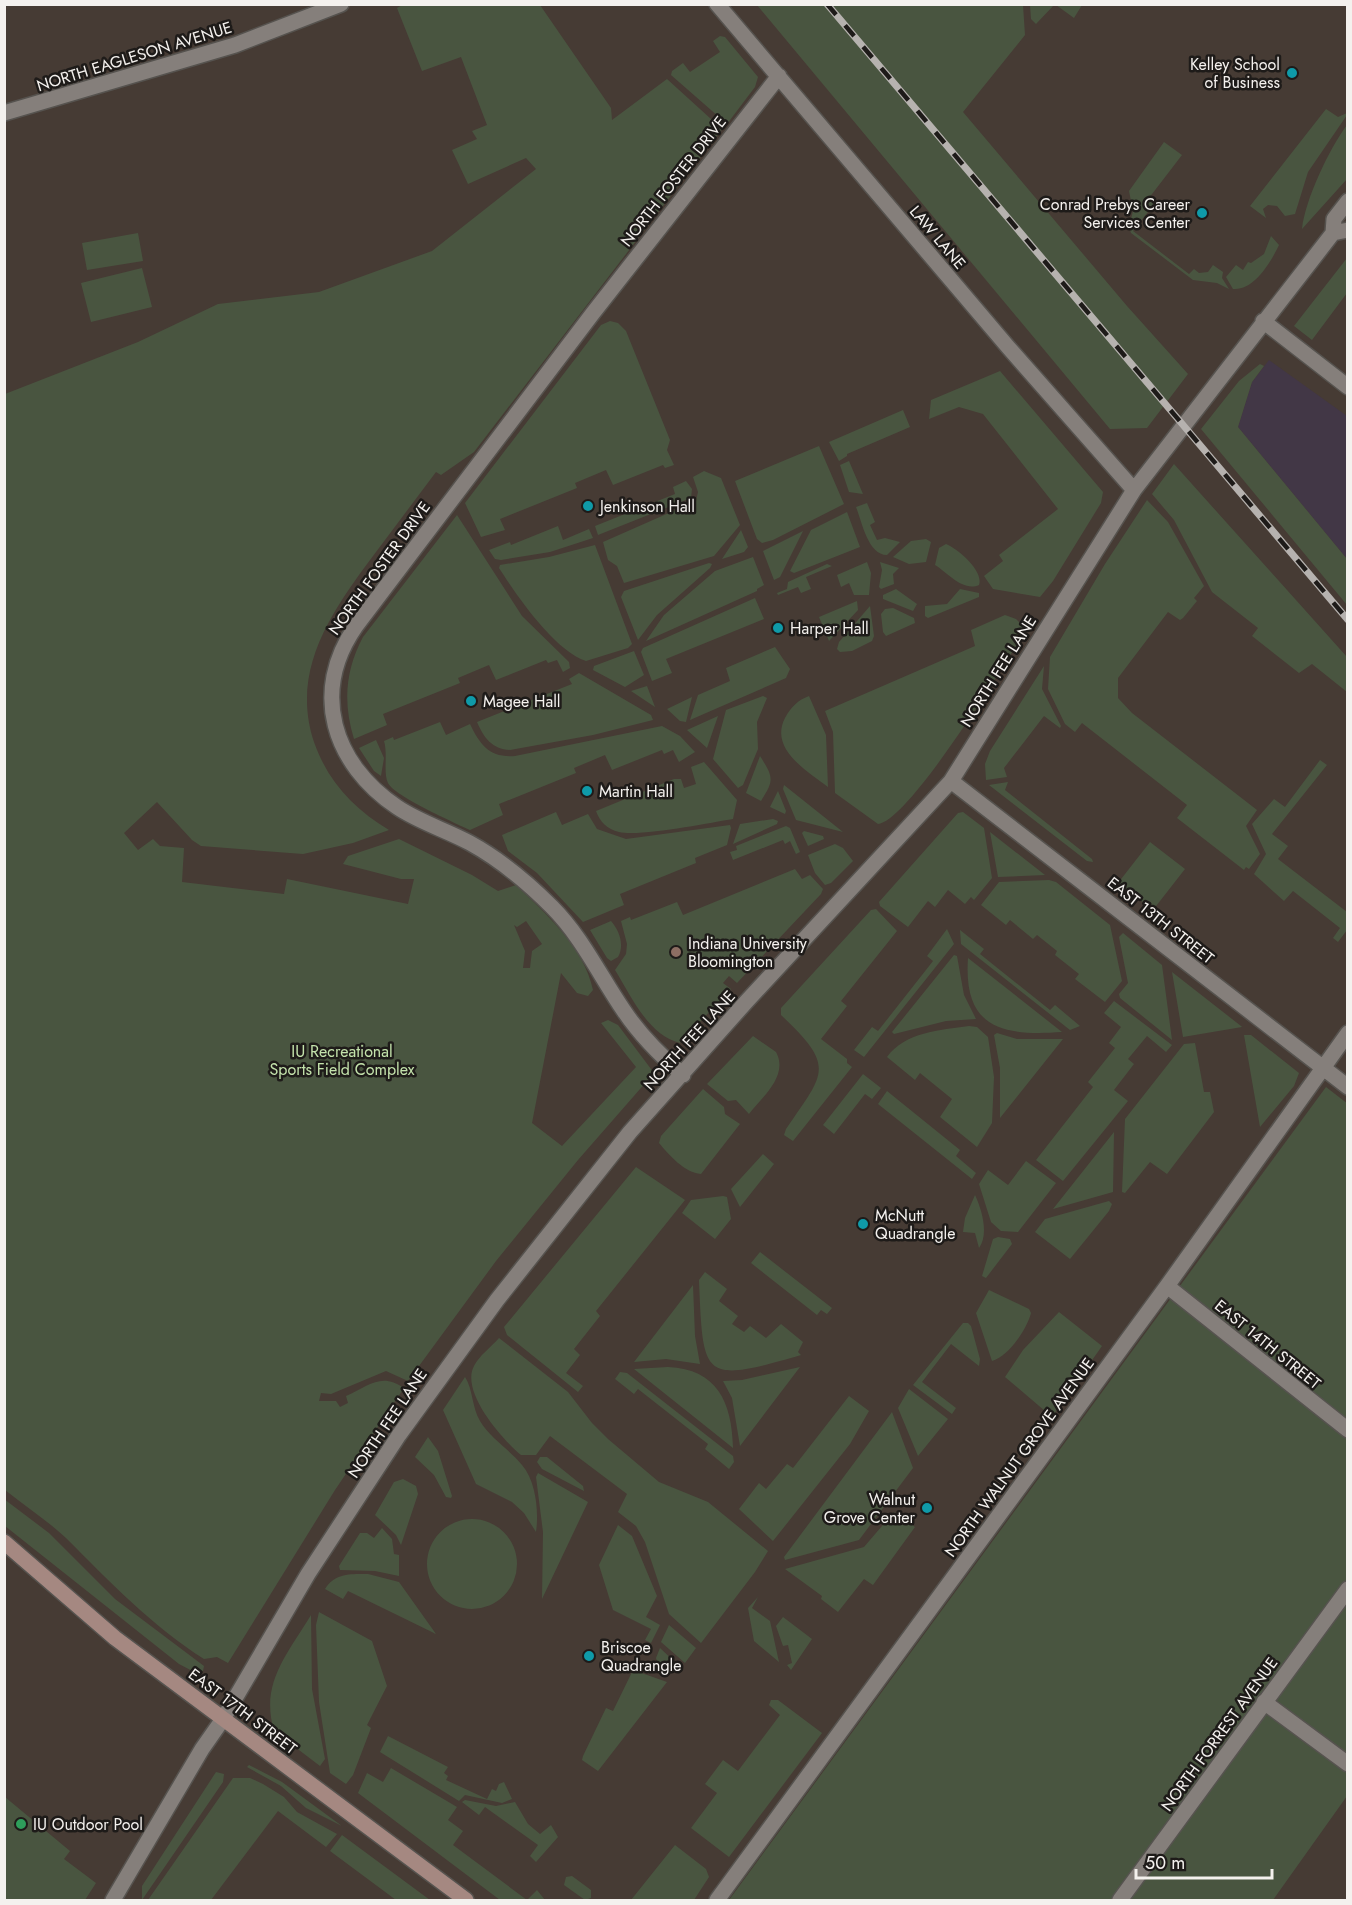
<svg xmlns="http://www.w3.org/2000/svg" width="1352" height="1905" font-family="Jost,sans-serif">
	<style>
		.built { fill: #463b34 }
		.industrial { fill: #423746 }
		.green { fill: #495540; fill-rule: evenodd }
		.lines { fill: none; stroke-linecap: round; stroke-linejoin: round }
		.minor-casing { stroke: #56534f; stroke-width: 18 }
		.tertiary-casing { stroke: #56534f; stroke-width: 18 }
		.secondary-casing { stroke: #56534f; stroke-width: 18 }
		.minor { stroke: #857f7b; stroke-width: 15 }
		.tertiary { stroke: #857f7b; stroke-width: 15 }
		.secondary { stroke: #a58881; stroke-width: 15 }
		.rail-casing { stroke: #b6b2af; stroke-width: 7 }
		.rail { stroke: #1e1b19; stroke-width: 4.5; stroke-dasharray: 14; stroke-linecap: butt }
		.culture-dot { fill: #0f9aa8; stroke: #1e1b19; stroke-width: 2 }
		.education-dot { fill: #8d6e63; stroke: #1e1b19; stroke-width: 2 }
		.leisure-dot { fill: #2e9e5b; stroke: #1e1b19; stroke-width: 2 }
		.labels { text-anchor: middle; stroke-width: 5; stroke-linejoin: round; paint-order: stroke }
		.street-label { font-size: 16px; fill: #f4f1ee; stroke: #1e1b19 }
		.poi-label { font-size: 16px; fill: #f4f1ee; stroke: #1e1b19; text-anchor: start }
		.park-label { font-size: 16px; fill: #c4e3ac; stroke: #1e1b19 }
	</style>
	<rect width="100%" height="100%" fill="#38332f"/>
	<path class="built" d="M5,5H1347V1900H5Z"/>
	<path class="industrial" d="M1269,360L1347,416V559L1238,427L1252,382Z"/>
	<path class="green" d="M404,4L540,5L611,108L612,120L667,79L722,129L474,452L441,475L436,472C415,500 394,528 373,556C332,611 290,670 314,742C328,782 354,809 389,830L353,843L303,854L201,846L192,840L157,802L124,833L138,850L153,839L160,846L184,848L182,882L284,894L287,879L408,904L414,879H401L343,864L348,856L399,839L472,875L498,891L516,885C546,914 584,947 593,990L588,996L577,993L561,973L532,1123L562,1146L636,1067L601,1023L608,1020L618,1025L654,1073L578,1160L496,1261L408,1381L386,1371L331,1394L321,1393L319,1401H336L340,1407L348,1403L346,1396C369,1386 381,1372 404,1388L335,1490L228,1663L217,1657L204,1659C152,1626 109,1581 66,1538C48,1521 25,1506 5,1490V394L138,342L218,304L319,292L432,251L536,169L526,158L468,184L452,150L477,139L472,131L487,125L461,57L422,71L397,8ZM526,921L542,944L532,951L530,968H523L525,951L514,925L517,927Z
		M757,5H1023L1025,35L963,112L1127,306L1188,374L1147,428L1110,429Z
		M1030,5V4L1054,5L1036,24L1031,19Z
		M1082,5L1074,18L1056,5L1082,4Z
		M720,36L725,37L758,77L755,87L727,124L671,75L672,71L683,63L690,72L720,52L713,41Z
		M1326,109L1338,117L1347,113V115L1308,172L1295,214L1285,216L1277,206L1268,205L1263,209L1266,218L1250,206Z
		M1347,125V179L1302,229C1305,200 1329,149 1347,125Z
		M1164,142L1182,155L1149,198L1155,203L1133,231L1189,274L1194,269L1199,273L1208,272L1213,265L1223,272L1222,278L1229,289L1217,283L1193,280L1131,233L1129,227L1133,211L1129,191Z
		M138,233L143,261L87,270L82,243Z
		M1271,236L1279,245C1271,262 1254,291 1233,289L1226,277L1236,265L1243,270L1248,262L1251,263L1264,254Z
		M1347,258V293L1312,340L1294,326Z
		M142,268L152,307L91,322L81,283Z
		M610,321L618,323L626,331L670,440L667,450L674,465L665,468L663,465L613,485L606,470L575,483L577,488L500,519L505,530L481,537L465,503L601,325Z
		M1260,364L1264,366L1252,382L1238,427L1347,559V605L1201,429L1239,381Z
		M1000,371L1103,492L1101,503L1053,581L1040,597L993,589L984,576L1003,561L999,555L1058,509L983,414L959,407L929,419L931,400Z
		M903,410L910,427L847,454V456L839,461L829,442Z
		M819,446L844,504L773,540L762,543L757,539L735,481Z
		M849,461L863,494L849,492L840,465Z
		M1174,464L1347,657V692L1312,664L1299,673L1252,636L1258,628L1212,592L1174,520L1152,494Z
		M704,471L721,478L740,525L714,556L624,583L617,566L608,560L603,542L696,501L698,492L693,477Z
		M686,481L692,489L691,498L598,535L595,526L675,494L673,487Z
		M1147,500L1168,522L1204,586L1194,598L1197,601L1183,618L1180,620L1168,612L1118,678V698L1132,713L1257,810L1246,826L1260,854L1249,869L1246,867L1244,870L1177,818L1187,805L1082,723L1075,732L1065,724L1048,689L1050,657L1105,564Z
		M867,503L875,522L870,525L877,540L885,538L900,542L887,555C868,555 862,522 856,507Z
		M847,512L860,547L794,573L790,571L811,530Z
		M457,515L522,616L569,662L570,668L563,672L557,660L548,663L546,660L496,680L489,665L458,678L460,683L383,714L387,725L354,739C343,703 345,671 363,637Z
		M558,526L563,540L589,529L593,538L550,552L501,560L495,559L489,550L510,542L511,545Z
		M741,530L748,547L744,552L722,559Z
		M803,531L780,577L774,580L763,551Z
		M926,539L931,542L926,562L909,564L893,557L911,541Z
		M946,544C958,549 984,571 979,585C963,592 948,573 935,565L939,548Z
		M595,545L632,644L628,648L586,661C554,650 517,596 499,568L500,565L549,557Z
		M753,557L764,585L757,589V591L646,641L664,615L715,571Z
		M867,562L871,573L869,595H854L849,583L841,587L837,575Z
		M880,562L899,568L893,574L894,584L881,589L879,587L882,570Z
		M709,563L712,564L710,568L657,615L638,640L621,597L624,591Z
		M827,564L832,566L806,577L811,589L801,593L798,587L778,595L777,593L787,589L788,582Z
		M896,589L917,604L913,611L883,599V595Z
		M960,589L979,593V597L928,618L925,616V606L947,604Z
		M755,598L764,619L666,659L672,673L652,681L641,652L643,648Z
		M857,601L858,610L829,641L819,617Z
		M870,606L874,636L872,641L852,651L840,652L837,649L839,642Z
		M893,608L914,618L915,623L886,636L883,632L881,614L885,609Z
		M1005,615L1016,619L1024,627L1016,646C997,676 908,821 878,824L835,793L833,732L825,711L975,646L971,630Z
		M775,647L790,669L786,678L690,720L698,695L730,681L726,668Z
		M634,651L644,675L625,687L593,670L594,666Z
		M1044,666L1042,689L1061,726L1060,728L1044,716L1004,768L1007,777L986,780L985,764L990,751Z
		M579,673L651,715L653,720L593,735L510,750C492,749 484,738 477,722L572,684L569,679Z
		M647,686L655,707L631,691Z
		M763,696L767,698L757,722L758,749L743,785L738,788L713,759L726,710Z
		M809,696L826,735L828,787C807,771 769,749 785,718C791,707 798,700 809,696Z
		M692,697L686,722L680,721L667,709Z
		M718,716L707,748L687,730Z
		M440,722L446,735L470,724C480,745 490,758 515,756L662,726L680,736L695,752L679,762L673,750L664,754L662,750L612,770L605,755L574,768L576,773L499,804L503,815L470,830C455,823 394,796 388,783C383,773 388,754 384,741L393,737L394,740Z
		M376,740L384,758L381,776L374,771L359,748Z
		M760,756C774,778 774,780 761,801L746,793Z
		M1320,760L1327,765L1272,834L1288,846L1278,859L1347,912V930L1338,942L1333,938L1340,928L1293,891L1284,901L1254,874L1266,854L1252,824L1274,799L1285,807Z
		M704,762L737,800L733,819C708,823 640,837 619,832C607,829 600,822 596,811L674,779H681L684,788L696,784L691,767Z
		M1008,782L1005,790L1092,859L1093,862L1087,861L989,785Z
		M784,785L843,832L796,820L783,789Z
		M778,791L786,811L785,814L770,807Z
		M556,812L562,825L588,814L597,829L626,839L730,825L731,828L727,845L695,858L696,863L620,894L624,905L583,922L537,873L508,851L502,835Z
		M963,812L984,828L992,878L974,900L971,897L965,904L948,890L935,907L928,901L908,927L880,906L879,902L958,813Z
		M773,819L778,821L777,824L733,844L740,824Z
		M786,826L790,828L800,852L796,854L790,841L785,844L783,840L733,860L730,852L737,850L736,846Z
		M804,831L823,836L824,839L808,846L802,833Z
		M990,832L1045,875L998,877Z
		M1150,842L1185,869L1153,910L1118,883Z
		M835,844L843,848L853,861L831,883L825,885L815,873L808,855Z
		M795,869L802,879L810,875L823,889L821,894L737,983L729,976L723,983L731,989L680,1043C648,1035 631,996 615,970L626,954L627,944L621,921L630,917L631,920L677,902L683,915Z
		M1049,880L1056,882L1110,925L1122,981L1105,1002L1075,979L1079,974L1055,955L1057,951L1037,935L1033,939L1010,920L1006,925L981,905L999,882Z
		M876,909L897,931L841,1001L847,1006L821,1039L847,1059V1063L852,1067L793,1141L784,1135L786,1129C825,1072 836,1067 781,1015V1008L871,910Z
		M611,921C619,930 625,945 618,957L611,961L607,958L590,930Z
		M947,929L954,944L864,1057L854,1050L872,1027L878,1031L933,961L927,956Z
		M960,930L984,949L980,954L1050,1010L1055,1005L1080,1026L1070,1030L961,944Z
		M1123,933L1162,965L1172,1040L1120,998L1119,994L1128,983L1119,937Z
		M954,955L957,956L964,995L976,1019L946,1021L894,1034L892,1032Z
		M968,958L1062,1032C1003,1036 963,1029 968,958Z
		M1172,972L1241,1026L1242,1027L1183,1037Z
		M1114,1001L1172,1045L1166,1052L1147,1036L1128,1059L1134,1064L1114,1090L1128,1101L1063,1181L1036,1160L1093,1087L1088,1082L1115,1048L1109,1043L1121,1027L1104,1013Z
		M969,1026L977,1027L988,1037L994,1077L992,1123L977,1147L940,1117L952,1099L920,1073L915,1080L887,1057C905,1032 940,1030 969,1026Z
		M997,1033L1017,1039H1063L1000,1118V1068L994,1035Z
		M1244,1035H1251L1299,1073L1294,1086L1260,1127Z
		M753,1036L776,1052C789,1076 762,1097 749,1114L736,1100L728,1101L707,1084Z
		M1195,1043L1204,1092H1210L1214,1112L1167,1174L1150,1162L1125,1193L1122,1192L1125,1119L1184,1044Z
		M863,1074L881,1088L872,1099L865,1094L834,1134L823,1125Z
		M1326,1087L1348,1104L1347,1796L1273,1900H729Z
		M703,1089L724,1107L725,1114L740,1124L701,1174C685,1173 669,1155 659,1143L661,1136Z
		M887,1091L960,1150L956,1156L976,1173L972,1179L878,1104Z
		M1114,1132L1113,1192L1053,1209Z
		M763,1154L774,1164L740,1207L731,1189Z
		M1026,1161L1056,1183L1018,1232L1001,1231L991,1222L979,1184L988,1170L1008,1185Z
		M636,1167L685,1200L596,1311L600,1316L574,1349L580,1355L566,1373L583,1386L578,1392L507,1335L504,1327Z
		M975,1195C982,1210 989,1234 979,1248L975,1233L963,1232L965,1218Z
		M723,1196L727,1197L731,1219L715,1239L682,1213L691,1200Z
		M1109,1201L1112,1204L1109,1211L1070,1259L1035,1232L1045,1219Z
		M998,1237L1010,1239L1012,1244L986,1278L982,1276L993,1239Z
		M760,1252L832,1308L827,1314L821,1310L817,1315L751,1263Z
		M705,1272L727,1289L719,1301L738,1316L732,1324L744,1332L750,1326L766,1338L781,1324L803,1342L798,1352L801,1355C702,1384 703,1379 699,1280Z
		M693,1285L695,1336L700,1364L666,1359L634,1362Z
		M989,1290L1029,1309L1031,1313C1027,1329 1008,1357 992,1361L976,1313Z
		M1059,1312L1102,1346L1052,1417L1005,1377L1023,1350Z
		M963,1323H968L971,1326L980,1359L979,1366L951,1344L922,1382L956,1408L952,1414L913,1385Z
		M499,1338L568,1392L592,1423L608,1439L659,1482L708,1502L768,1551L755,1572L701,1643L669,1614L645,1542L636,1526L618,1512L627,1494L550,1436L536,1455H521C503,1440 460,1392 474,1366C479,1356 491,1347 499,1338Z
		M668,1367C717,1369 732,1402 733,1448L634,1369Z
		M800,1367L740,1446L732,1398L723,1381L742,1380Z
		M620,1372L627,1373L733,1456L734,1462L729,1469L705,1449L708,1444L638,1389L634,1394L615,1379Z
		M465,1377C473,1389 472,1408 480,1421C491,1439 509,1449 522,1465C536,1481 539,1512 536,1532L524,1513L512,1502L476,1484L443,1410Z
		M909,1389L948,1419L918,1456L898,1408Z
		M849,1396L869,1411L850,1444L773,1541L739,1509L759,1483L766,1489L787,1464L793,1468Z
		M892,1412L913,1468L859,1540L785,1560L784,1557Z
		M428,1437L438,1451L452,1496L451,1498L446,1497L434,1475L415,1457Z
		M540,1457H547L583,1486L584,1491L542,1469L537,1462Z
		M538,1473L588,1502L542,1599L543,1532L536,1477Z
		M403,1479L416,1486L418,1494L401,1545L396,1535L375,1515L394,1482Z
		M4,1499L49,1533L115,1599L204,1666L203,1671L198,1674L179,1664L5,1526Z
		M894,1512L915,1527L873,1585L864,1579L838,1612L821,1599L822,1596L785,1569L864,1547Z
		M427 1564a45 45 0 1 1 90 0a45 45 0 1 1-90 0Z
		M618,1525L632,1536L657,1596L646,1617L660,1625L651,1643L645,1640L651,1629L613,1610L599,1565Z
		M382,1528L392,1539L394,1554L399,1555V1576L375,1571L340,1570L339,1566L360,1533H367L374,1538Z
		M368,1574L399,1582L436,1634L348,1591L343,1599L325,1589C335,1573 350,1574 368,1574Z
		M758,1597L752,1608L770,1621L779,1662L754,1641L748,1608Z
		M319,1612L372,1641L387,1686L367,1725L371,1728L353,1775L346,1784L330,1773L319,1702L316,1625Z
		M311,1615L312,1689L325,1759L320,1766L274,1731C260,1683 287,1655 311,1615Z
		M783,1617L812,1639L791,1670L787,1665L792,1663L788,1645L783,1646L776,1626Z
		M669,1625L696,1648L685,1663L661,1642Z
		M660,1648L678,1665V1670L673,1673L658,1665L656,1658Z
		M633,1670L667,1682L598,1771L582,1760L583,1756L606,1708L613,1711Z
		M771,1700H778L822,1733L729,1857L691,1828L717,1793L705,1784L723,1760L738,1771L780,1715L769,1705Z
		M388,1736L448,1767L444,1773L448,1776L446,1780L487,1799L492,1789L496,1791L499,1784L504,1782L512,1799L502,1803L465,1795L459,1801L380,1752Z
		M249,1765L282,1782L342,1826L306,1808L281,1786L247,1767Z
		M391,1768L457,1807L448,1820L463,1831L453,1845L527,1900L537,1890L545,1900H500L358,1793L367,1773L383,1782Z
		M216,1772L224,1774L223,1782L142,1900V1886Z
		M233,1778H250L263,1784L284,1797L297,1812L337,1834L326,1847L278,1811L211,1900H148Z
		M5,1797L70,1851L64,1859L96,1883L85,1900H5Z
		M465,1800L496,1806L515,1802L528,1824L540,1834L551,1825L558,1837L536,1862L530,1856L538,1845L485,1807L479,1815L462,1802Z
		M342,1835L430,1900H396L330,1851Z
		M675,1845L706,1869L709,1877L694,1900H631Z
		M572,1876L591,1890V1898L585,1900L564,1885L566,1877Z"/>
	<g class="lines">
		<g class="minor-casing">
			<path id="minor" d="M717,4L1008,347L1134,490
				M1333,233L1348,230
				M1263,321L1348,387
				M951,781L1348,1087
				M683,1075C661,1056 640,1035 624,1011C600,976 582,937 552,907C527,882 501,860 470,843C446,830 419,822 397,807C333,764 310,692 356,626L593,313L779,76
				M1167,1286L1348,1430
				M1264,1702L1348,1764
				M223,1719L308,1574L399,1435L497,1300L630,1132L746,1002L951,781L1134,490L1333,233L1334,219L1348,201
				M717,1900L1167,1286L1348,1033
				M1120,1900L1348,1589"/>
		</g>
		<g class="tertiary-casing">
			<path id="tertiary" d="M4,113L235,45L341,4
				M113,1900L202,1749L223,1719"/>
		</g>
		<g class="secondary-casing">
			<path id="secondary" d="M4,1542L115,1638L466,1900"/>
		</g>
		<use href="#minor" class="minor"/>
		<use href="#tertiary" class="tertiary"/>
		<use href="#secondary" class="secondary"/>
		<g class="rail-casing">
			<path id="rail" d="M827,4L1348,620"/>
		</g>
		<use href="#rail" class="rail"/>
	</g>
	<g class="culture-dot">
		<circle cx="1292" cy="73" r="6"/>
		<circle cx="1202" cy="213" r="6"/>
		<circle cx="588" cy="506" r="6"/>
		<circle cx="778" cy="628" r="6"/>
		<circle cx="471" cy="701" r="6"/>
		<circle cx="587" cy="791" r="6"/>
		<circle cx="863" cy="1224" r="6"/>
		<circle cx="927" cy="1508" r="6"/>
		<circle cx="589" cy="1656" r="6"/>
	</g>
	<circle class="education-dot" cx="676" cy="952" r="6"/>
	<circle class="leisure-dot" cx="21" cy="1824" r="6"/>
	<g class="labels">
		<g class="street-label">
			<text transform="translate(134 56) rotate(-17)" y="6">NORTH EAGLESON AVENUE</text>
			<text transform="translate(673 181) rotate(-52)" y="6">NORTH FOSTER DRIVE</text>
			<text transform="translate(938 237) rotate(50)" y="6">LAW LANE</text>
			<text transform="translate(379 568) rotate(-54)" y="6">NORTH FOSTER DRIVE</text>
			<text transform="translate(998 671) rotate(-58)" y="6">NORTH FEE LANE</text>
			<text transform="translate(1161 920) rotate(38)" y="6">EAST 13TH STREET</text>
			<text transform="translate(689 1040) rotate(-48)" y="6">NORTH FEE LANE</text>
			<text transform="translate(1268 1344) rotate(39)" y="6">EAST 14TH STREET</text>
			<text transform="translate(387 1423) rotate(-56)" y="6">NORTH FEE LANE</text>
			<text transform="translate(1019 1457) rotate(-54)" y="6">NORTH WALNUT GROVE AVENUE</text>
			<text transform="translate(243 1711) rotate(37)" y="6">EAST 17TH STREET</text>
			<text transform="translate(1219 1734) rotate(-54)" y="6">NORTH FORREST AVENUE</text>
		</g>
		<g class="poi-label">
			<text x="1280" y="70" text-anchor="end">Kelley School<tspan x="1280" dy="18">of Business</tspan></text>
			<text x="1190" y="210" text-anchor="end">Conrad Prebys Career<tspan x="1190" dy="18">Services Center</tspan></text>
			<text x="600" y="512">Jenkinson Hall</text>
			<text x="790" y="634">Harper Hall</text>
			<text x="483" y="707">Magee Hall</text>
			<text x="599" y="797">Martin Hall</text>
			<text x="688" y="949">Indiana University<tspan x="688" dy="18">Bloomington</tspan></text>
			<text x="875" y="1221">McNutt<tspan x="875" dy="18">Quadrangle</tspan></text>
			<text x="915" y="1505" text-anchor="end">Walnut<tspan x="915" dy="18">Grove Center</tspan></text>
			<text x="601" y="1653">Briscoe<tspan x="601" dy="18">Quadrangle</tspan></text>
			<text x="33" y="1830">IU Outdoor Pool</text>
		</g>
		<g class="park-label">
			<text x="342" y="1057">IU Recreational<tspan x="342" dy="18">Sports Field Complex</tspan></text>
		</g>
	</g>
	<rect width="1352" height="1905" fill="none" stroke="#f4f1ee" stroke-width="12"/>
	<path d="M1136 1869v9h136v-9" fill="none" stroke="#f4f1ee" stroke-width="3"/>
	<text x="1145" y="1869" font-size="18" fill="#f4f1ee" stroke="#1e1b19" stroke-width="4.5" paint-order="stroke">50 m</text>
</svg>
